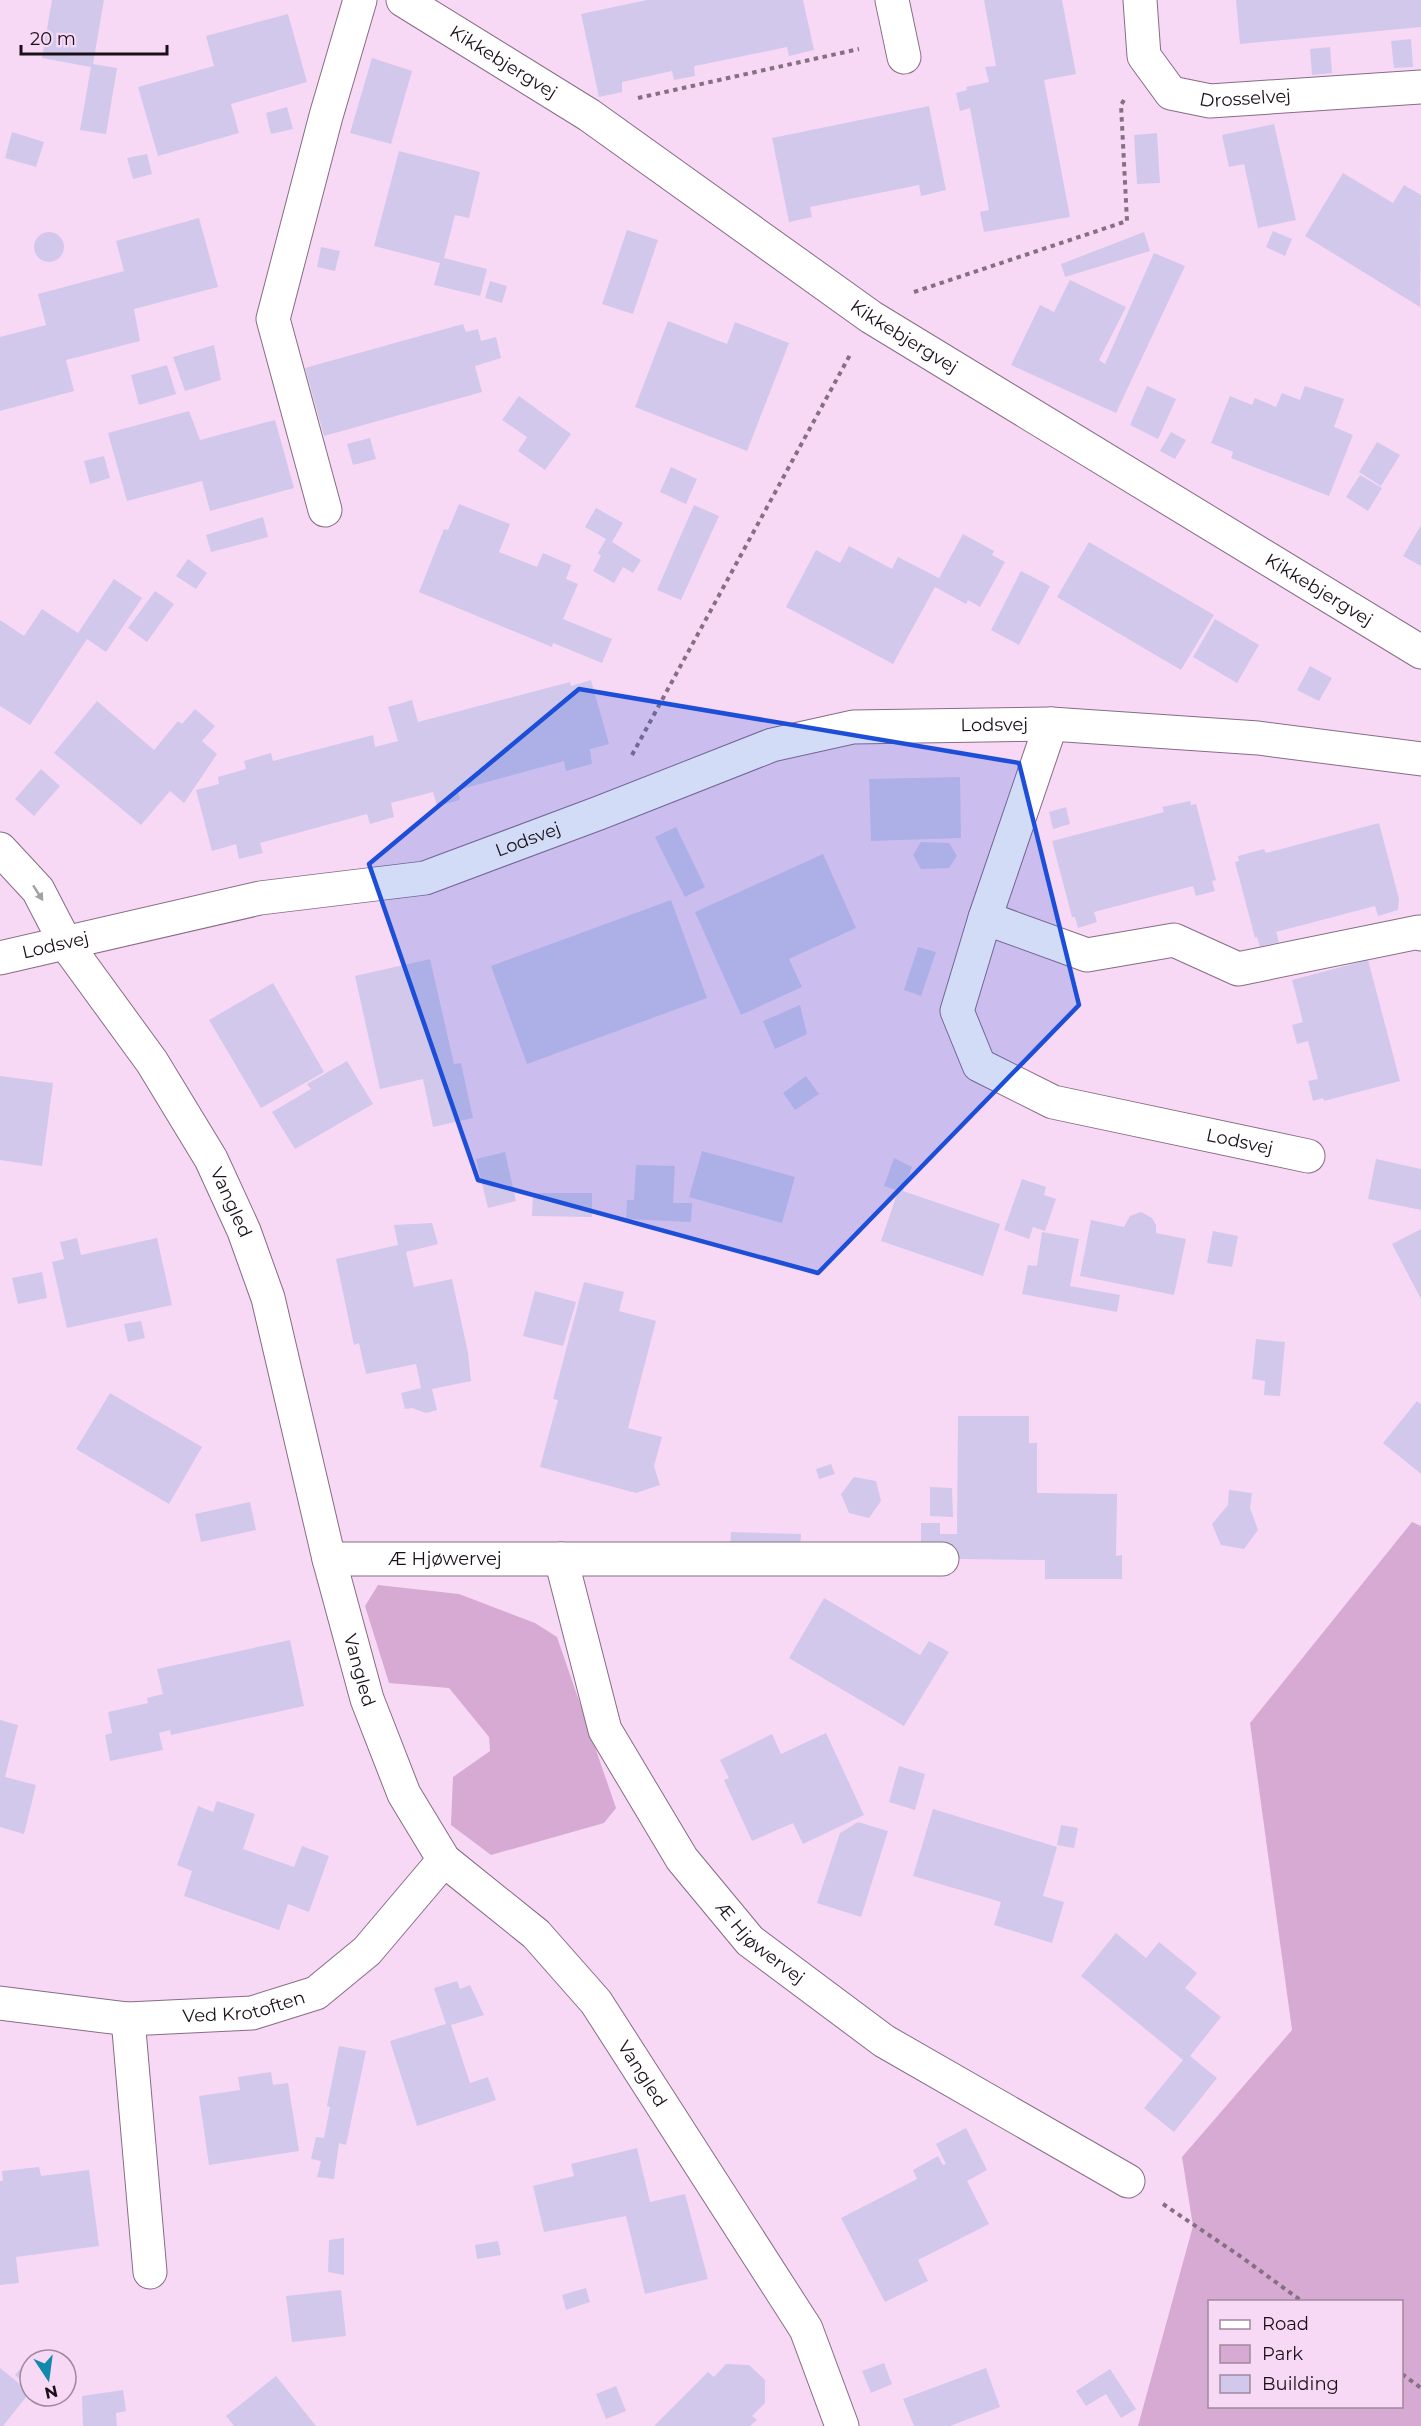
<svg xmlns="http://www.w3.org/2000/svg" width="1421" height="2426" font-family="Montserrat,sans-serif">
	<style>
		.green { fill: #d7aad3; fill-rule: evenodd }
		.building { fill: #d1c8ec }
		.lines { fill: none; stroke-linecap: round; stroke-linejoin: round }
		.minor-casing { stroke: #876c85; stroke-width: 35 }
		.path { stroke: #847082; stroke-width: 4; stroke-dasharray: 4.5 4.5; stroke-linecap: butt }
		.minor { stroke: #fff; stroke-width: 33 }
		.oneway { fill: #a39fa3 }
		.marked { fill: #1d4ed8; fill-opacity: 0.2; stroke: #1d4ed8; stroke-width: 4.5; stroke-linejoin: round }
		.labels { text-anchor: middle; stroke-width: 6; stroke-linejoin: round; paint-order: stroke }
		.street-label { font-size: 18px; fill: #1a1019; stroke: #f8d9f5 }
	</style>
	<rect width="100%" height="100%" fill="#f8d9f5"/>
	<path class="green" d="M1412,1522L1421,1526V2426H1138L1193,2226L1182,2157L1292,2030L1250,1723ZM1210,2302H1402V2406H1210Z
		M378,1585L459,1594L535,1623L557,1637L616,1808L604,1823L491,1855L451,1825L453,1777L490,1751L489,1737L449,1688L389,1683L365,1606Z"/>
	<path class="building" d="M52,0H104L93,64L117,68L106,134L80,130L91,67L42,58Z
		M647,0H803L814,50L789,56L787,47L705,64L694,66L695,76L674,80L672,71L622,82V92L599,97L581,14Z
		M984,0H1062L1076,74L1044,80L1070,217L984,232L980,212L989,210L970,108L960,111L956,93L967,90L966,87L989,82L985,67L996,66Z
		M1236,0H1421V27L1240,44Z
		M288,14L307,82L231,104L239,133L158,156L138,87L214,66L206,36Z
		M1411,39L1413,67L1394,68L1391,41Z
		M1330,47L1332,73L1312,75L1310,49Z
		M372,58L412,71L391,144L350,133Z
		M929,106L946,190L921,196L919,185L810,207L812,217L789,222L772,138Z
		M287,107L293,129L271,134L266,113Z
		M1274,124L1296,220L1258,228L1244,164L1229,167L1222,135Z
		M12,132L44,142L36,167L5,158Z
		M1157,133L1160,183L1137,184L1134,135Z
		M399,151L480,172L469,218L455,215L444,258L487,269L480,296L434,285L440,263L374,246Z
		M147,154L152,174L133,179L127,158Z
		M1343,173L1393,203L1404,185L1421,195L1420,307L1305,236Z
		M199,218L218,287L134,309L140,341L66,360L74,391L0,411V337L46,325L38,294L124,271L116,241Z
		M627,230L658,240L633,314L602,304Z
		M1273,231L1292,239L1285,256L1266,247Z
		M34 247a15 15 0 1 1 30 0a15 15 0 1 1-30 0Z
		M1144,232L1150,251L1065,277L1061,264Z
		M321,247L340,251L335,271L317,267Z
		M1154,253L1185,266L1116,413L1011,365L1040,305L1054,312L1070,280L1126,307L1099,360L1105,364Z
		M490,281L507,286L502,303L485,298Z
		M668,321L727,344L735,322L789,343L747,451L635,407Z
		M463,324L466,332L478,329L481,341L496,337L501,358L475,366L482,392L324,436L305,368Z
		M214,345L221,380L185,391L173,357Z
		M167,365L176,394L139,405L131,375Z
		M1147,386L1176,399L1158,439L1130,425Z
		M1305,386L1344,399L1334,427L1353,435L1329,496L1231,458L1233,452L1211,443L1230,396L1252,405L1255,398L1276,407L1282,393L1300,400Z
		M519,396L571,434L545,470L518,451L527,437L502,420Z
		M189,411L200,440L275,420L294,488L210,511L202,481L127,501L108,433Z
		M1171,432L1186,440L1175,459L1160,451Z
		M370,438L376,459L353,465L347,444Z
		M1377,442L1400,455L1381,486L1359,472Z
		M104,456L110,478L90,484L84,461Z
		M671,467L697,479L686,504L660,492Z
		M1360,475L1382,488L1368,511L1346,497Z
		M459,504L510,524L499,552L537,567L543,553L571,565L566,579L578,584L563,619L612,639L602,663L553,643L552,647L419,592L444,529L448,530Z
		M694,505L719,516L681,600L657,590Z
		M596,508L623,523L612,542L641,560L633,573L623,567L614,583L593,571L601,556L598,553L606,539L585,527Z
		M263,517L268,537L211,552L206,535Z
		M1421,525V566L1403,556Z
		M963,534L994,551L992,555L1005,562L980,607L968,600L966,604L935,587L893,664L786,607L816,550L840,563L849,546L892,569L898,557L939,578Z
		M1089,542L1214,615L1181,670L1057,597Z
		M188,559L207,573L196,589L176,576Z
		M1021,571L1050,586L1019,645L991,630Z
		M114,579L142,598L106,652L87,639L30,725L0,706V620L24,636L42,609L78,633Z
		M155,591L174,604L147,642L128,628Z
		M1215,619L1259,645L1237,683L1193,657Z
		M1310,666L1332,678L1319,701L1297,690Z
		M591,680L609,744L590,749L592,764L566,771L564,761L458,790L460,800L437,806L433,792L391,803L394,817L370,824L367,814L260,843L263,853L239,859L236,844L212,851L196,790L219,784L218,777L246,769L244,761L271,753L273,761L373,735L375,747L398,741L388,707L412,700L418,722L570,682L571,686Z
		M97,701L154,750L178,721L182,724L195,709L215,726L202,741L217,754L184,803L170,791L141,825L54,753Z
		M41,769L60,786L34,816L15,799Z
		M960,777L961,838L871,841L869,779Z
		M1190,801L1191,805L1196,804L1216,880L1212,881L1215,891L1196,896L1193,886L1094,912L1097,922L1078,928L1075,917H1072L1052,841L1164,812L1162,807Z
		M1066,807L1070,824L1053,829L1049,812Z
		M1379,823L1399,899L1398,910L1378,916L1375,906L1276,932L1279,942L1260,947L1257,937L1255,938L1235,862L1239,861L1238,856L1264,849L1266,853Z
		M676,827L705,887L685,897L655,837Z
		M921,842L949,843L957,856L949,868L921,869L913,855Z
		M823,854L856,928L789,959L802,987L741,1015L695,912Z
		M671,900L707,998L527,1064L491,966Z
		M918,947L936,952L921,996L904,990Z
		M430,959L454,1064L461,1063L473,1118L433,1127L423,1079L380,1089L355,976Z
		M1368,960L1400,1081L1324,1101L1323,1098L1313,1101L1308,1081L1318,1079L1308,1041L1297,1044L1292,1025L1303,1022L1292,980Z
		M273,983L324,1072L261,1108L209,1020Z
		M800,1005L807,1034L775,1049L763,1021Z
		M347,1061L373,1104L295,1149L272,1112L311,1089L307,1084Z
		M0,1076L53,1083L42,1166L0,1160Z
		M806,1076L819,1094L795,1110L783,1093Z
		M702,1151L795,1177L782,1223L689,1197Z
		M505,1152L516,1201L488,1208L476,1159Z
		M894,1158L912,1167L903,1191L1000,1224L983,1276L881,1241L898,1191L884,1186Z
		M1376,1159L1421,1169V1210L1368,1199Z
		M636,1165L675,1166L673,1203H692L691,1222L626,1219L627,1200H634Z
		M1022,1179L1046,1187L1044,1195L1056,1199L1045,1231L1033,1227L1029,1239L1004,1230Z
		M533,1193H592V1217L532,1216Z
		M1141,1212L1152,1218L1156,1225V1233L1186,1239L1174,1295L1080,1276L1091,1220L1124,1227L1130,1216Z
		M432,1223L438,1244L406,1252L414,1287L452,1279L468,1353L471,1381L432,1389L437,1410L426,1413L412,1408L405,1409L401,1393L421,1388L416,1364L366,1374L359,1343L354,1345L336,1259L398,1245L394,1225Z
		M1421,1229V1299L1392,1244Z
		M1213,1231L1238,1236L1232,1267L1207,1263Z
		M1042,1232L1079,1239L1070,1286L1120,1295L1117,1312L1022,1294L1028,1265L1037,1266Z
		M77,1238L81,1255L157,1238L172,1305L67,1328L52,1262L64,1259L60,1242Z
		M42,1272L47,1298L18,1304L12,1278Z
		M584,1282L624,1292L619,1311L656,1321L628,1428L662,1437L654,1466L660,1485L636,1493L540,1467L558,1400L553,1399Z
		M535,1291L576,1302L563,1346L523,1336Z
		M141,1321L145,1338L128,1342L124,1324Z
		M1256,1339L1285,1342L1280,1396L1264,1395L1265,1381L1252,1379Z
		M110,1393L202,1447L169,1504L76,1449Z
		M1417,1401L1421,1404V1474L1383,1443Z
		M958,1416H1029V1443H1037V1493L1117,1494L1116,1556L1122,1555V1579H1045V1560L957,1559L958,1556H921V1523H940V1534H957Z
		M831,1464L835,1474L819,1479L816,1469Z
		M854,1477L876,1481L881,1501L869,1518L849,1513L841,1494Z
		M930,1487L952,1488L953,1517L930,1516Z
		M1229,1490L1252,1493L1250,1508L1258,1530L1244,1549L1221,1545L1212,1524L1228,1505Z
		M250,1502L256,1530L201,1542L195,1514Z
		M731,1532L801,1534L800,1552L730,1550Z
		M824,1598L920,1655L929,1641L949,1652L904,1726L789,1658Z
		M290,1640L304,1706L171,1735L170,1730L159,1733L163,1750L110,1761L105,1735L112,1733L108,1712L148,1703L147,1698L163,1694L157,1669Z
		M0,1720L18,1725L5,1777L36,1785L24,1834L0,1827Z
		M826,1733L864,1815L803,1844L793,1823L752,1841L724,1780L729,1778L720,1760L772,1734L781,1754Z
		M899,1766L925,1774L915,1810L889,1802Z
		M217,1801L255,1814L243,1849L294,1867L302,1846L329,1856L309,1912L288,1904L279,1930L184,1896L192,1871L177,1865L198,1806L213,1812Z
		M933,1809L1057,1847L1043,1896L1064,1902L1052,1943L994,1925L1001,1902L913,1876Z
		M858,1822L888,1831L861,1917L817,1903L840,1833Z
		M1061,1825L1078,1828L1074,1848L1057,1845Z
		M1116,1933L1146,1958L1159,1942L1197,1973L1185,1988L1221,2017L1190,2056L1217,2078L1174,2132L1144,2108L1183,2060L1081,1976Z
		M457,1981L460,1989L470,1985L484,2015L451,2025L470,2083L488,2077L496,2100L417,2126L390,2041L446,2024L434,1988Z
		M339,2046L366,2051L346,2145L339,2143L334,2179L317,2177L321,2161L311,2159L316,2137L324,2138L330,2107L327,2106Z
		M271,2072L273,2085L288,2083L299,2151L209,2165L199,2096L240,2090L238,2077Z
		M966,2128L987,2170L967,2181L989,2224L918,2260L928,2281L885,2302L841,2218L917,2179L913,2170L938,2156L943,2165L946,2164L936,2144Z
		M637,2148L650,2202L685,2194L708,2279L645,2294L626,2216L544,2232L533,2186L574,2176L571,2164Z
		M39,2167L41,2176L89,2170L99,2246L16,2257L19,2283L0,2285V2181H3L2,2171Z
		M344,2238V2275L328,2272L329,2240Z
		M498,2241L501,2255L477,2259L475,2245Z
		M586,2288L590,2302L566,2310L562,2295Z
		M341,2290L346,2336L292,2342L286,2296Z
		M31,2357L35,2360H30V2380L26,2384L15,2375Z
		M884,2363L892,2384L871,2393L862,2371Z
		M726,2364L749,2365L765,2380V2403L752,2416L757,2420L750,2426H654L708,2372L714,2377Z
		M0,2368L30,2392L3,2426H0Z
		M986,2368L1000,2407L950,2426H914L903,2399Z
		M1110,2369L1136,2409L1121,2418L1106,2394L1086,2406L1076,2391Z
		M276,2376L316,2426H234L226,2416Z
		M616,2386L626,2411L606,2419L596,2394Z
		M123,2390L126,2411L116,2413L117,2426H83L82,2396Z"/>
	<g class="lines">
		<g class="minor-casing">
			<g id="minor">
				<path id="s1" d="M403,0L589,115L871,317L1421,652"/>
				<path d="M892,0L904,57"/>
				<path id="s2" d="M1140,0L1144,56L1171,93L1210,101L1421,87"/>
				<path d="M325,510L273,319L326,116L360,0"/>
				<path id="s3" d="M1051,724L985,918L957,1011L979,1065L1053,1102L1308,1156"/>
				<path id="s4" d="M0,849L38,890L66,944L152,1062L211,1159L244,1231L268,1298L329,1559L367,1699L404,1794L444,1860L536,1934L596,2002L806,2329L842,2426"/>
				<path d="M985,918L1087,955L1174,940L1238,969L1419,932L1421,934"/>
				<path id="s5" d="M0,958L260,898L425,878L599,813L772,745L853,727L1051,724L1258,738L1421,759"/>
				<path id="s6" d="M329,1559H561L605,1730L682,1859L750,1941L884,2041L1128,2181"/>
				<path d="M561,1559H942"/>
				<path id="s7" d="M0,2003L128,2019L252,2013L316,1993L367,1951L444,1860"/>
				<path d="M128,2019L150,2272"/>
			</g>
		</g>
		<path class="path" d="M638,98L859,49
			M914,292L1127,221L1121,105L1124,100
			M632,755L851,353
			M1163,2204L1240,2256L1303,2302
			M1402,2374L1421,2388"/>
		<use href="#minor" class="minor"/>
	</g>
	<defs><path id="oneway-solid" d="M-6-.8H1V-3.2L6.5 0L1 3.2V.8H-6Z" transform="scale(1.5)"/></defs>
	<use class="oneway" href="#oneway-solid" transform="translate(38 893) rotate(57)"/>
	<path class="marked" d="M579,689L1019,763L1079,1005L818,1273L478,1180L369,864Z"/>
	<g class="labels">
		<g class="street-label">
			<text dy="6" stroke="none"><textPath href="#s1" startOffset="118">Kikkebjergvej</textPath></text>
			<text dy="6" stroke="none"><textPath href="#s2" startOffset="177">Drosselvej</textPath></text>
			<text dy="6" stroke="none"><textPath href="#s1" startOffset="604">Kikkebjergvej</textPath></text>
			<text dy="6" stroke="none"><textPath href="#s1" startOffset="1090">Kikkebjergvej</textPath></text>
			<text dy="6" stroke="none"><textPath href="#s5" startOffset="1029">Lodsvej</textPath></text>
			<text dy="6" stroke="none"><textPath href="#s5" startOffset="543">Lodsvej</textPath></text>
			<text dy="6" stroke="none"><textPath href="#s5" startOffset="57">Lodsvej</textPath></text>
			<text dy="6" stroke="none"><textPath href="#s3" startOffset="634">Lodsvej</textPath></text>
			<text dy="6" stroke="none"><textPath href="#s4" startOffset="424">Vangled</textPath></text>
			<text dy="6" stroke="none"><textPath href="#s6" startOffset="116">Æ Hjøwervej</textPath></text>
			<text dy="6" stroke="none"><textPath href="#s4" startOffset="910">Vangled</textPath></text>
			<text dy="6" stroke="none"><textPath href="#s6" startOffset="674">Æ Hjøwervej</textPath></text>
			<text dy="6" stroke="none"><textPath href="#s7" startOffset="246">Ved Krotoften</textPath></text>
			<text dy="6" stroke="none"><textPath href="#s4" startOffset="1413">Vangled</textPath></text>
		</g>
	</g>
	<rect x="1208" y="2300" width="195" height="108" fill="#f8d9f5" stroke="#9f899d" stroke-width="1.5"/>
	<rect x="1220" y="2320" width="30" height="9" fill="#ffffff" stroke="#9f899d" stroke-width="1.5"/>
	<text x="1262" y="2330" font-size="18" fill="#1a1019">Road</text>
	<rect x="1220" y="2345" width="30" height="18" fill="#d7aad3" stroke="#9f899d" stroke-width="1.5"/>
	<text x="1262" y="2360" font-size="18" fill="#1a1019">Park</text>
	<rect x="1220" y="2375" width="30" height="18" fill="#d1c8ec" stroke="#9f899d" stroke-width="1.5"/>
	<text x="1262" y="2390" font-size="18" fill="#1a1019">Building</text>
	<g transform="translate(48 2378) rotate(167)"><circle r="28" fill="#f8d9f5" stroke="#9f899d" stroke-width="1.5"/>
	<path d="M0-4.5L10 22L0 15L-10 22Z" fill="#1288ac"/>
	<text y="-9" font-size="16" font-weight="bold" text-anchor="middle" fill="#1a1019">N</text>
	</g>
	<path d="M21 45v9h146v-9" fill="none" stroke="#1a1019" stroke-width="3"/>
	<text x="30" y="45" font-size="18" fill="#1a1019" stroke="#f8d9f5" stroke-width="4.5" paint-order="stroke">20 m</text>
</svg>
